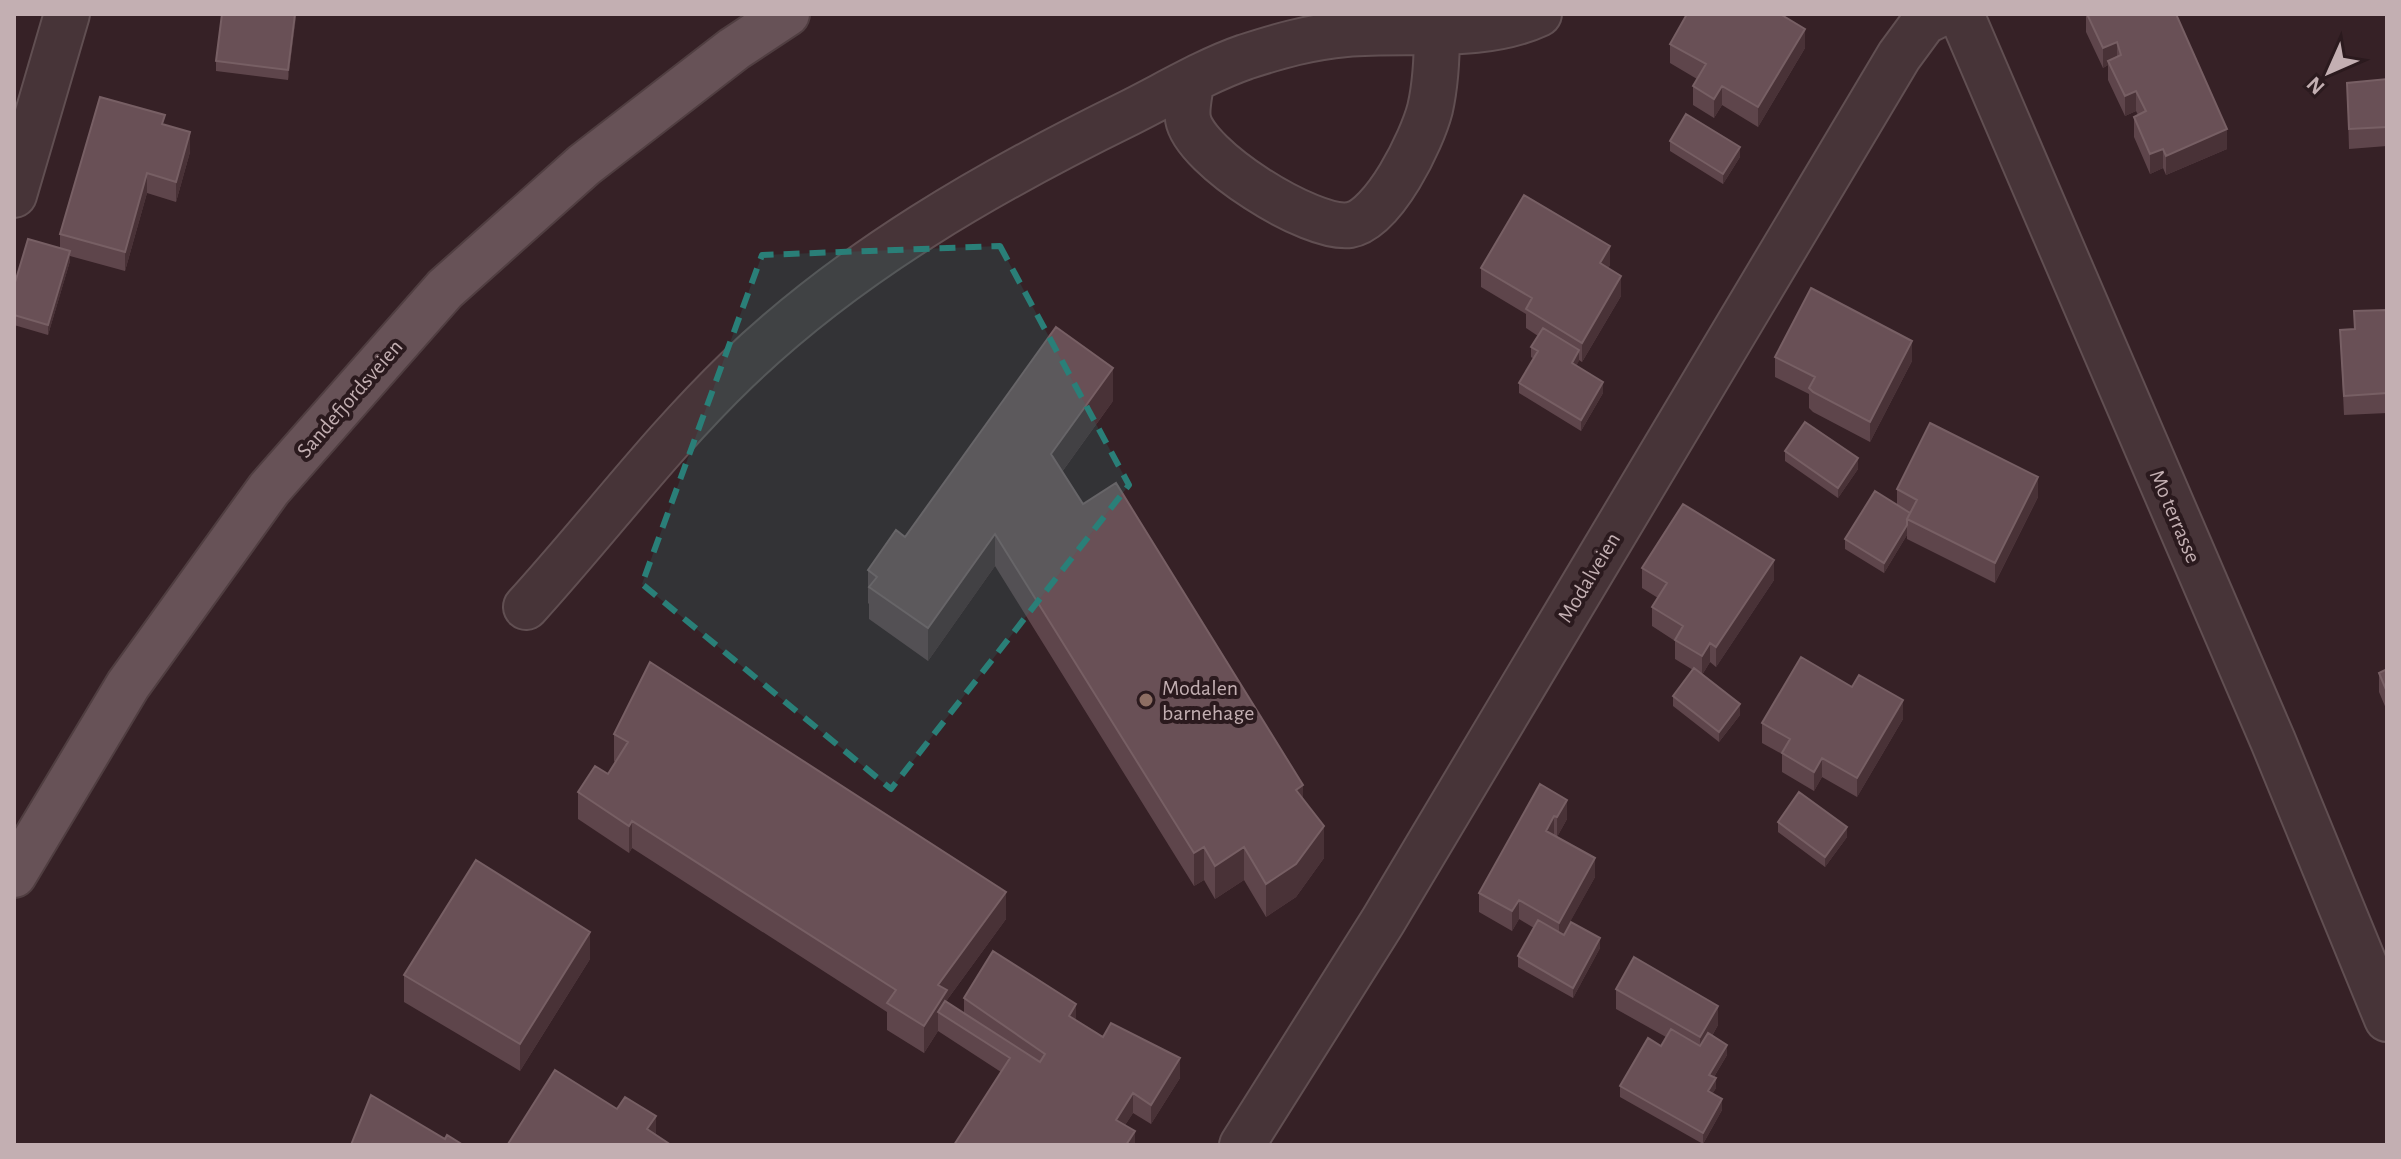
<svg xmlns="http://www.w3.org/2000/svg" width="2401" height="1159" font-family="'Alegreya Sans',sans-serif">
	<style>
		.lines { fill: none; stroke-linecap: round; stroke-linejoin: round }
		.minor-casing { stroke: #614f52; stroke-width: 48 }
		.primary-casing { stroke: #503e41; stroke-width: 48 }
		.minor { stroke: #473438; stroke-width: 44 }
		.primary { stroke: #675257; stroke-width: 44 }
		.wall { fill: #5e454b }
		.shaded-wall { fill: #493237 }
		.building { fill: #695056; stroke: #775f64; stroke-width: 2 }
		.marked { fill: #2a7f78; fill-opacity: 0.2; stroke: #2a7f78; stroke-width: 6; stroke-dasharray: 16 10; stroke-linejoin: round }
		.education-dot { fill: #8d6e63; stroke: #2b1a1e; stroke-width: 3 }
		.labels { text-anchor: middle; stroke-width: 8; stroke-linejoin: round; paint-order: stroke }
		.street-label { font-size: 22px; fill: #c3afb2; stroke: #2b1a1e }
		.poi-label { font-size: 22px; fill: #c3afb2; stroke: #2b1a1e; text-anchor: start }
	</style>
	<rect width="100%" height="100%" fill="#362126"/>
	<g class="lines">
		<g class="minor-casing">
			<path id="minor" d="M1961,14L2273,741L2387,1019
				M1191,83C1190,93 1186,108 1188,119C1195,158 1311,231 1350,225C1384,219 1422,140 1430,109C1436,83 1437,57 1437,30
				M14,195L67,14
				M526,607C597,529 661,443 737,370C850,261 990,181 1129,113C1167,94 1205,71 1245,57C1279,46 1310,37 1346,34C1409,28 1481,41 1539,14
				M1242,1145L1383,921L1899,56L1924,22L1940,14"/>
		</g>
		<g class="primary-casing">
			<path id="primary" d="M14,875L128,685L269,489L445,289L584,165L734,49L787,14"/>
		</g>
		<use href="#minor" class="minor"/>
		<use href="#primary" class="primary"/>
	</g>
	<path class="wall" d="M296,14L288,80L216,71V61Z
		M2086,14H2176L2227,149L2166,175L2163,168L2150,174L2134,137V117L2138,115L2136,111L2125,116L2108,80V65L2103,68L2086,32Z
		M1670,44L1805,48L1758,127L1722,105L1714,118L1693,105V86L1697,79L1670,63Z
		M2387,79V146L2349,149L2347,83Z
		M165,125L190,152L176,202L147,193L125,271L70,256V261L48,335L14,325V286L60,249V234Z
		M1670,141L1740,157L1723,184L1670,151Z
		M1610,265L1608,268L1621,296L1582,362L1579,360L1576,366L1603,393L1581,431L1519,393V383L1534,359L1531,357V347L1538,336L1526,328V314L1481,287V268Z
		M2387,310V413L2344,415L2340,330L2354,329V311Z
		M1775,357L1912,361L1870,442L1813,412L1809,408V394L1775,377Z
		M1113,401L1062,472L1083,504L1303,799L1324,858L1296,897L1266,917L1244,880L1215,899L1204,880L1194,886L995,566L928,661L869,619V604L868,603V570L905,537Z
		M1785,451L1858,469L1838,498L1785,461Z
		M1897,489L2038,497L1995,583L1907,539V535L1884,573L1845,549V539L1897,504Z
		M1642,568L1774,580L1716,667L1710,662L1702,675L1740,715L1719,742L1673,706V696L1693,670L1675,659V641L1652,626V607L1658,598L1642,588Z
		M2387,669V711L2379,692V673Z
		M1903,719L1857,797L1822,777L1814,791L1782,772V754L1762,743V723Z
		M614,734L1006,919L947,1000V1002L964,1013V998L1076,1021L1103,1037L1180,1078L1151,1124L1133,1113L1125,1125L1135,1145L1001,1072L938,1031L924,1053L887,1030V1012L632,848L629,853L578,819V792L608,774L615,762L614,761Z
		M1540,784L1567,819L1557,837L1595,877L1563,934L1600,948L1573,998L1518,967V956L1534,928L1519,919L1512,931L1479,912V893Z
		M1778,822L1847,837L1825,867L1778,832Z
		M590,959L520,1071L404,1002V975Z
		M1616,989L1718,1025L1712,1036L1727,1055L1714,1077L1716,1088L1712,1094L1722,1110L1703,1144L1620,1097V1086L1661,1046L1666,1037L1616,1009Z"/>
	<path class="shaded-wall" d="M295,14L296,18L288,80V70Z
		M1805,29V48L1758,127V107Z
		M2117,42V61H2108V65L2103,68V48Z
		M1722,86V105L1714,118V99Z
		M2136,91V111L2125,116V96Z
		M2227,129V149L2166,175V156Z
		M190,132V152L176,202V182Z
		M1740,147V157L1723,184V174Z
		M2163,149V168L2150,174V154Z
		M147,173V193L125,271V252Z
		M1610,246V265L1600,283V263Z
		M70,251V261L48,335V325Z
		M1621,276V296L1582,362V343Z
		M1912,341V361L1870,442V422Z
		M1579,350V361L1572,373V363Z
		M1113,368V401L1051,487V454Z
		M1603,382V393L1581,431V420Z
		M1858,458V469L1838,498V488Z
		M2038,477V497L1995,583V563Z
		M1907,525V535L1884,573V563Z
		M995,534V566L928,661V628Z
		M1774,560V580L1716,667V647Z
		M1710,643V662L1702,675V656Z
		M1903,700V719L1857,797V778Z
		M1740,704V715L1719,742V732Z
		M1822,758V777L1814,791V772Z
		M1303,785V818L1296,790Z
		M1567,800V819L1557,837V817Z
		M1554,816V835L1546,831Z
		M632,821V848L629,853V826Z
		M1324,826V858L1296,897L1266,917V884Z
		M1847,827V837L1825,867V857Z
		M1204,847V880L1194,886V853Z
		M1244,847V880L1215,899V866Z
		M1595,858V877L1559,942V923Z
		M1006,892V919L947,1000V1017L938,1012V1031L924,1053V1026L938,985Z
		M1519,900V919L1512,931V911Z
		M590,932V959L520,1071V1044Z
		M1600,938V948L1573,998V988Z
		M1076,1004V1023L1069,1016Z
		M1718,1006V1025L1700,1056V1037Z
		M1727,1045V1055L1709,1085V1075Z
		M1180,1058V1078L1151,1124V1105Z
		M1716,1078V1088L1708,1101V1091Z
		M1133,1093V1113L1116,1139V1120Z
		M1722,1099V1110L1703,1144V1133Z
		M656,1116V1135L647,1129Z
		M1135,1131V1145H1126Z"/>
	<path class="building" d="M222,14H295L288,70L216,61Z
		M1687,14H1780L1805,29L1758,107L1722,86L1714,99L1693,86L1706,64L1670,44Z
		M2087,14H2176L2227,129L2166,156L2163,149L2150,154L2134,117L2146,111L2136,91L2125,96L2108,61L2121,55L2117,42L2103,48Z
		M2387,79V127L2349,129L2347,83Z
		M100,97L165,115L162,124L190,132L176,182L147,173L125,252L60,234Z
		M1686,114L1740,147L1723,174L1670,141Z
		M1524,195L1610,246L1600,263L1621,276L1582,343L1526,309L1532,298L1481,268Z
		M28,239L70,251L48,325L14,315V286Z
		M1811,288L1912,341L1870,422L1813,392L1809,388L1815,377L1775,357Z
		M2387,310V393L2344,396L2340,330L2355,329L2354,311Z
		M1056,327L1113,368L1051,454L1083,504L1116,483L1303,785L1296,790L1324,826L1296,864L1266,884L1244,847L1215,866L1204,847L1194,853L995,534L928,628L869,587L877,577L868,570L896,530L905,537Z
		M1543,328L1579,350L1572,363L1603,382L1581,420L1519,383L1538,351L1531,347Z
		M1805,422L1858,458L1838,488L1785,451Z
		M1930,423L2038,477L1995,563L1907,519L1917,500L1897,489Z
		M1875,491L1910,513L1907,519V525L1884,563L1845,539Z
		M1683,504L1774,560L1716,647L1710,643L1702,656L1675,640L1683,626L1652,607L1667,583L1642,568Z
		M1801,657L1852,687L1859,675L1903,700L1857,778L1822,758L1814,772L1782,753L1790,739L1762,723Z
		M650,662L1006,892L938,985L947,990L924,1026L887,1003L896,990L632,821L629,826L578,792L595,766L608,774L628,742L614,734Z
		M1694,668L1740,704L1719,732L1673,696Z
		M2387,669V692L2379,673Z
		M1540,784L1567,800L1557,817L1554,816L1546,831L1595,858L1559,923L1519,900L1512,911L1479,893Z
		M1799,792L1847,827L1825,857L1778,822Z
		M476,860L590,932L520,1044L404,975Z
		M1538,920L1564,935L1571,922L1600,938L1573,988L1518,956Z
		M993,951L1076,1004L1069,1016L1103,1037L1111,1023L1180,1058L1151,1105L1133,1093L1116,1120L1135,1131L1126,1145H954L1010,1058L938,1012L945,1001L1040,1062L1045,1054L964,998Z
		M1634,957L1718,1006L1700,1037L1616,989Z
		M1671,1029L1700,1046L1708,1033L1727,1045L1709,1075L1716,1078L1708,1091L1722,1099L1703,1133L1620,1086L1648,1038L1661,1046Z
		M555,1070L617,1109L625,1097L656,1116L647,1129L671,1145H510L508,1144Z
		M371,1095L445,1139L447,1135L463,1145H351Z"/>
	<path class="marked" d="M1000,246L1129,485L891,789L642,584L762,255Z"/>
	<circle class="education-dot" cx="1146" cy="700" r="8"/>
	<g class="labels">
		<g class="street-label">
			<text transform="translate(349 398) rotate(-49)" y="8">Sandefjordsveien</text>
			<text transform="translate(2176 516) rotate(67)" y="8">Mo terrasse</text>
			<text transform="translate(1588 577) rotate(-59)" y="8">Modalveien</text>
		</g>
		<g class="poi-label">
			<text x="1162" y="695">Modalen<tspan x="1162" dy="25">barnehage</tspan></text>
		</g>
	</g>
	<rect width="2401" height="1159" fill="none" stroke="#c3afb2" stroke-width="32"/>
	<g transform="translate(2329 72) rotate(225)" stroke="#2b1a1e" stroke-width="6" paint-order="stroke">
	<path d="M0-6L14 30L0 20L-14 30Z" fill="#c3afb2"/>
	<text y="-12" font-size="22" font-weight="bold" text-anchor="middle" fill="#c3afb2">N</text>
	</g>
</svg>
